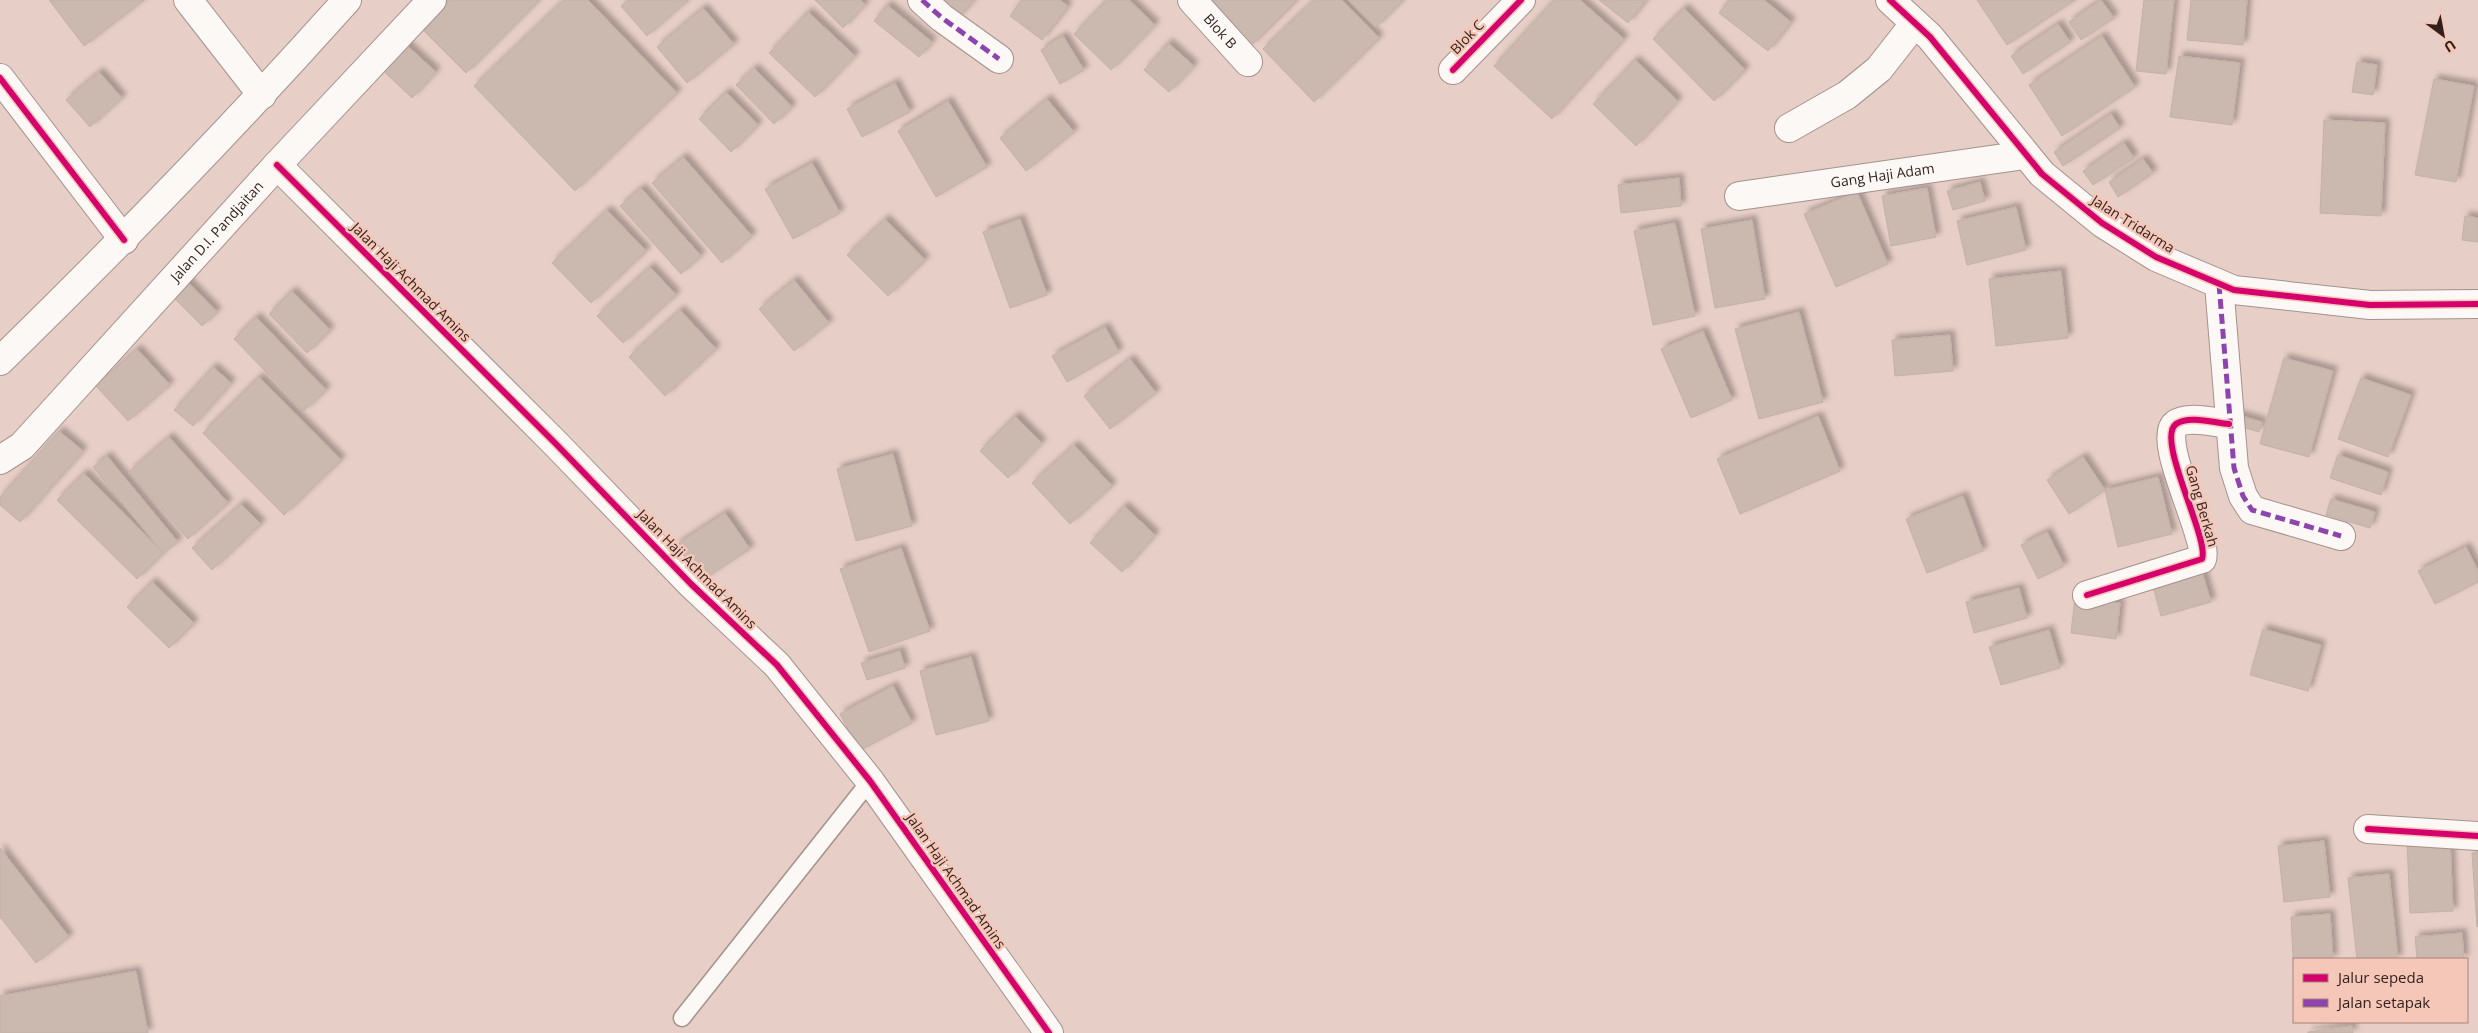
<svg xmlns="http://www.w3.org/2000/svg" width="2478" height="1033" font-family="'Open Sans',sans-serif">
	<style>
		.building { fill: #cbb8af; stroke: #c3b1a8; filter: url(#shadow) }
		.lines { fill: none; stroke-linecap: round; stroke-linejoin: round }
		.lane-casing { stroke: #a4928c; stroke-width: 19 }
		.street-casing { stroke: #a4928c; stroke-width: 30 }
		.secondary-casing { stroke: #a4928c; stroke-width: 30 }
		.highway-casing { stroke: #a4928c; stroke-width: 30 }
		.lane { stroke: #fbf8f6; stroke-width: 16 }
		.street { stroke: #fbf8f6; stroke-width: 28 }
		.secondary { stroke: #fbf8f6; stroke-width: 28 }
		.highway { stroke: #fbf8f6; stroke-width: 28 }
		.quiet { stroke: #8e44ad; stroke-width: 5; stroke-dasharray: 10 5; stroke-linecap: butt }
		.cycleway-casing { stroke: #f4c7b9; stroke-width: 9 }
		.cycleway { stroke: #d6006c; stroke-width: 6 }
		.labels { text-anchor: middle; stroke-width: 5; stroke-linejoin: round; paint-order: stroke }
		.street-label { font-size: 14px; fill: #301f1a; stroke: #f4c7b9 }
	</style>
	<defs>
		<filter id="shadow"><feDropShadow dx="4.5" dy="-4.5" stdDeviation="2.5" flood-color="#0004"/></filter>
	</defs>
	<rect width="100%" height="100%" fill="#e7cec6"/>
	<path class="building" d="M49,0H144L84,46Z
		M449,0H539L466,73L421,28Z
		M564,0H588L677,93L575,191L474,86Z
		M628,0H688L647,36L621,6Z
		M815,0H861L865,5L843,28Z
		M931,0H974L954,22Z
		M1022,0H1060L1068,6L1042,40L1010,16Z
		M1107,0H1129L1155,25L1111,70L1074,34Z
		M1206,0H1297L1252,45Z
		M1314,0H1342L1379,38L1314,102L1263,49Z
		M1348,0H1403L1376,27Z
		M1554,0H1580L1624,39L1552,119L1494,66Z
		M1599,0H1646L1628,23Z
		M1729,0H1764L1791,22L1768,51L1719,13Z
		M1977,0H2075L2007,45Z
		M2101,0L2114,18L2081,40L2069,22Z
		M2144,0H2174L2166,74L2136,71Z
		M2191,0H2247L2243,45L2187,40Z
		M887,5L932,42L919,57L874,21Z
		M703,8L734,44L687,83L657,47Z
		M1684,8L1745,70L1714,101L1653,39Z
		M808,12L855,56L815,97L769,53Z
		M2058,24L2070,42L2023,74L2011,56Z
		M1063,36L1084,70L1060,84L1041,50Z
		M2102,36L2135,87L2062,136L2029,85Z
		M402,41L436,72L412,98L378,66Z
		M1168,43L1194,66L1169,92L1144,70Z
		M2179,56L2240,63L2232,125L2170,117Z
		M1635,60L1678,101L1636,146L1593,104Z
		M2357,62L2377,65L2373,95L2352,92Z
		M754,68L792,107L774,124L736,85Z
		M99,72L122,98L90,127L66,100Z
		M2434,79L2474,86L2456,182L2415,175Z
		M895,83L910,112L862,137L847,109Z
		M726,92L758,125L731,152L699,119Z
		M1047,99L1074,132L1026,171L1000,138Z
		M948,101L987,167L936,197L898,131Z
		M2111,114L2120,128L2063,166L2054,152Z
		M2324,120L2385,123L2381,216L2320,213Z
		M2124,143L2134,158L2093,185L2083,171Z
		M683,157L752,236L722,263L652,183Z
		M2143,159L2153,173L2118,197L2109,182Z
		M812,163L840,213L793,239L765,189Z
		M1679,178L1681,206L1621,213L1618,185Z
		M1980,182L1985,201L1953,210L1947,191Z
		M641,188L701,256L681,274L620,206Z
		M1927,188L1936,237L1891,246L1882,196Z
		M1857,192L1888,264L1836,287L1804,214Z
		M2016,207L2026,250L1967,265L1957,221Z
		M607,210L646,251L591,303L552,263Z
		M2465,216L2478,218V242L2462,240Z
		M885,219L925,260L888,296L847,255Z
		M1020,219L1047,295L1010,308L983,232Z
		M1752,220L1765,299L1715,308L1701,229Z
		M1675,223L1695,316L1653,325L1634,231Z
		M650,267L676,295L623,343L597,316Z
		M2061,271L2068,338L1996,346L1989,279Z
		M184,278L217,312L202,326L169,293Z
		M794,280L829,323L794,351L759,309Z
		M292,291L330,330L307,353L269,314Z
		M680,310L716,349L665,396L629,357Z
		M1799,312L1823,402L1759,419L1735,329Z
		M256,317L326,390L304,411L234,339Z
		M1105,327L1119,352L1067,382L1052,356Z
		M1703,331L1732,400L1691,418L1661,349Z
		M1950,335L1953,371L1895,376L1892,340Z
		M137,349L170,385L128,421L96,386Z
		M2284,358L2333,371L2309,457L2260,444Z
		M1130,359L1156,393L1110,429L1084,396Z
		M213,367L231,383L193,426L174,410Z
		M259,377L341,460L284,515L203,433Z
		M2361,378L2411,395L2388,457L2338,439Z
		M2235,414L2262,422L2259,432L2233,424Z
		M1015,416L1042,443L1008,478L980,451Z
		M1818,416L1840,471L1740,514L1717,459Z
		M59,431L83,451L20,522L0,505V497Z
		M169,437L228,503L188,539L129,472Z
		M1074,445L1112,486L1070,524L1032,483Z
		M893,454L912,526L856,541L837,469Z
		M2338,455L2388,472L2381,495L2330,478Z
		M107,456L178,542L163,553L93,467Z
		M2083,457L2105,490L2069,514L2047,480Z
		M84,473L163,553L137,579L57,500Z
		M2158,477L2172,534L2118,547L2105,490Z
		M1963,496L1983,551L1927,573L1906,519Z
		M2331,499L2375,512L2370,528L2326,515Z
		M241,504L261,524L212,570L192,548Z
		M1124,506L1155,535L1122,572L1090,543Z
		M725,513L750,549L701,581L676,545Z
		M2047,532L2064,566L2038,579L2021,545Z
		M2466,547L2478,571V582L2435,604L2418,571Z
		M901,548L930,631L869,652L840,569Z
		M2201,568L2211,602L2161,616L2152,583Z
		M152,582L194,623L169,648L127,607Z
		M2019,588L2027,618L1974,633L1966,602Z
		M2075,598L2120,603L2116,639L2071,633Z
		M2263,629L2321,645L2308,691L2250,675Z
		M2049,630L2060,668L2001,685L1989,647Z
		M900,651L905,668L867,680L861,663Z
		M971,657L989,721L936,735L920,671Z
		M893,686L912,723L859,751L840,714Z
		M2450,839L2453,911L2410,913L2407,841Z
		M2324,841L2330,897L2284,902L2278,846Z
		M0,848L69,937L36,963L0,917Z
		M2472,853H2478V926L2477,927Z
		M2389,874L2398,959H2357L2348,878Z
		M2330,914L2333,959H2294V974L2291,917Z
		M2462,933L2464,959H2417L2415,937Z
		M136,971L148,1033H0V996Z
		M2352,1026L2353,1033H2308V1032Z"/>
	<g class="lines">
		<g class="lane-casing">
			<path id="lane" d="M682,1018L870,781"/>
		</g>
		<g class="street-casing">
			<g id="street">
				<path d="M188,0L262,95"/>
				<path d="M922,0L942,18L999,59"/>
				<path id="s1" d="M1192,0L1248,62"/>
				<path d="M1453,70L1521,0"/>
				<path d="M0,78L124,240"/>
				<path d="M1789,128L1847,95L1879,69L1915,23"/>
				<path d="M277,165L556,444L691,584L777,665L870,781L1049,1033"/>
				<path id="s2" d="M1739,196L2025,155"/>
				<path d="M2219,284L2234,468L2243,496L2252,510L2341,536"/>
				<path d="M2087,595L2202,559C2210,539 2155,439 2176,424C2189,415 2215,423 2229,424"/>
				<path d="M2368,829L2478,836"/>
			</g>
		</g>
		<g class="secondary-casing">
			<path id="secondary" d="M1890,0L1930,37L2042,174L2102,223L2156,257L2234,290L2370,305L2478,304"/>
		</g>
		<g class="highway-casing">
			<g id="highway">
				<path d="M0,361C120,244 236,124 347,0"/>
				<path id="s3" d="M0,460L22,446L277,165L432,0"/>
			</g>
		</g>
		<use href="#lane" class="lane"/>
		<use href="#street" class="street"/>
		<use href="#secondary" class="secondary"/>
		<use href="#highway" class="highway"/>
		<path class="quiet" d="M922,0L942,18L999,59
			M2219,284L2234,468L2243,496L2252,510L2341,536"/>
		<g class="cycleway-casing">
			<path id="cycleway" d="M1890,0L1930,37L2042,174L2102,223L2156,257L2234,290L2370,305L2478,304
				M1453,70L1521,0
				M0,78L124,240
				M277,165L556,444L691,584L777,665L870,781L1049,1033
				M2087,595L2202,559C2210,539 2155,439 2176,424C2189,415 2215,423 2229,424
				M2368,829L2478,836"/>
		</g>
		<use href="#cycleway" class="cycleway"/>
	</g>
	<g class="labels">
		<g class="street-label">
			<text dy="5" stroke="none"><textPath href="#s1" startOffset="42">Blok B</textPath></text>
			<text transform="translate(1467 37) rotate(-46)" y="5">Blok C</text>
			<text dy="5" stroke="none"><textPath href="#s2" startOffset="145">Gang Haji Adam</textPath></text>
			<text transform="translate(2133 224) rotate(32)" y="5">Jalan Tridarma</text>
			<text dy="5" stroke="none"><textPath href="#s3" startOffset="316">Jalan D.I. Pandjaitan</textPath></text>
			<text transform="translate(411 282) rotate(45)" y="5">Jalan Haji Achmad Amins</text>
			<text transform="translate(2202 506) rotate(74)" y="5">Gang Berkah</text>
			<text transform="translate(697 569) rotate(45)" y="5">Jalan Haji Achmad Amins</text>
			<text transform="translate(956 881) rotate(55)" y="5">Jalan Haji Achmad Amins</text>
		</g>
	</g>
	<rect x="2293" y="958" width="175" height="65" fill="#f4c7b9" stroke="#a68479"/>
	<rect x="2303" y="974" width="25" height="8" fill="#d6006c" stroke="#a68479"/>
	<text x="2338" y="983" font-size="15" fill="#301f1a">Jalur sepeda</text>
	<rect x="2303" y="999" width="25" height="8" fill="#8e44ad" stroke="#a68479"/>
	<text x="2338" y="1008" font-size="15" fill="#301f1a">Jalan setapak</text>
	<g transform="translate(2443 35) rotate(148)" stroke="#f4c7b9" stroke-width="4" paint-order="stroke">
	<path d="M0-4L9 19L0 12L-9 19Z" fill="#301f1a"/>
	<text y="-8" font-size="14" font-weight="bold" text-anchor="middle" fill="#301f1a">U</text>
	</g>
</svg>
